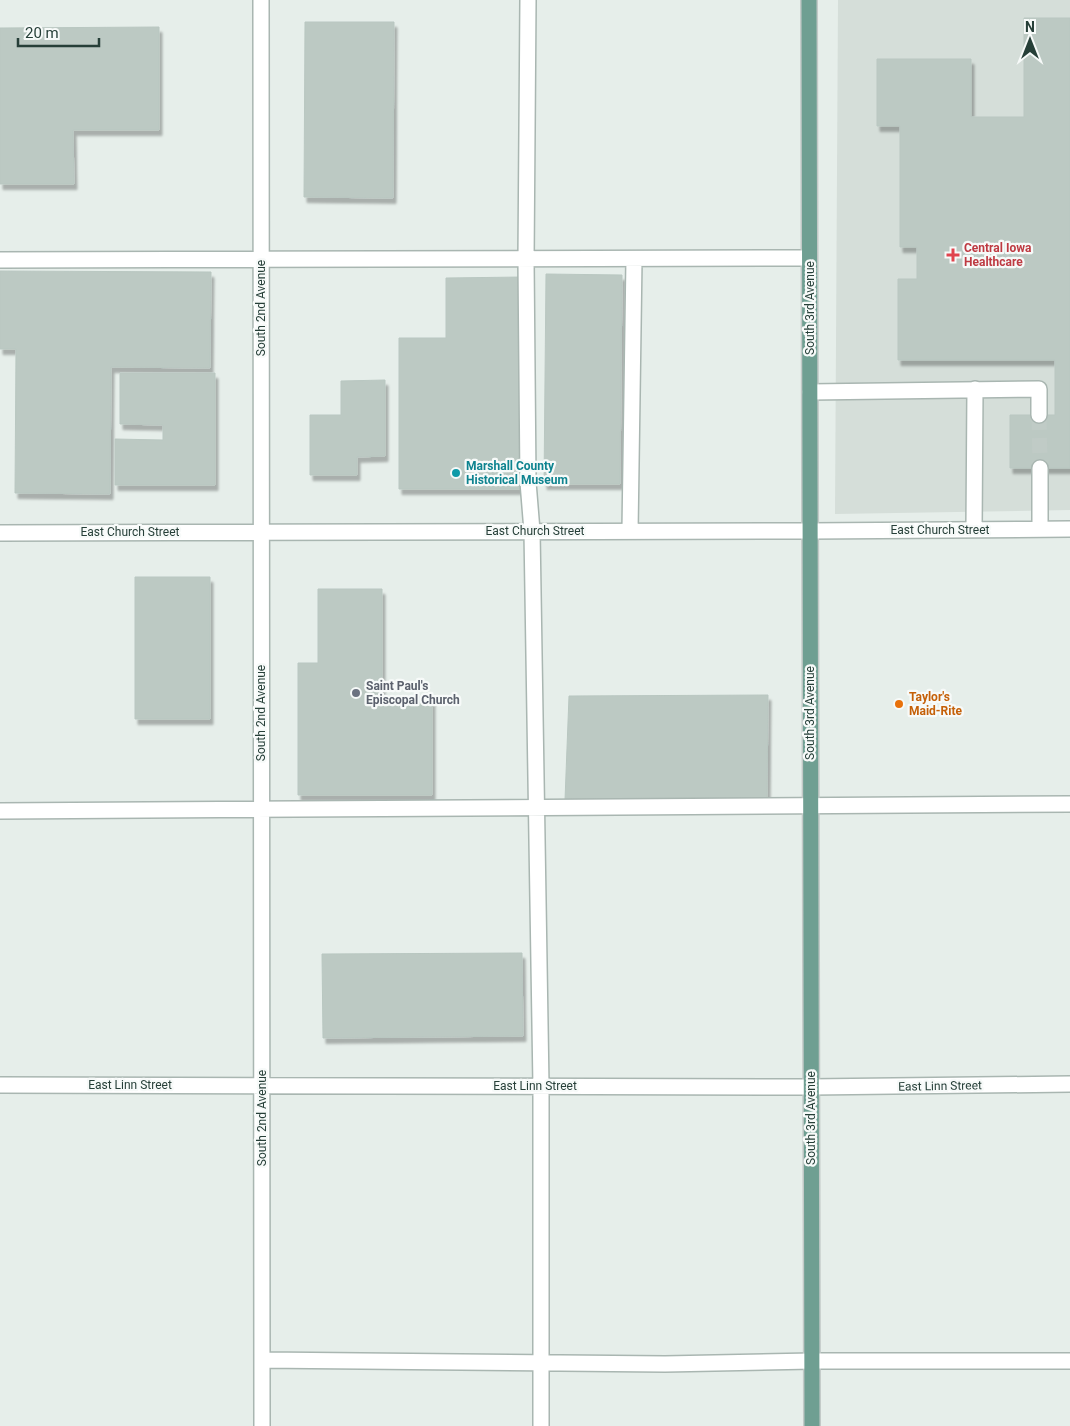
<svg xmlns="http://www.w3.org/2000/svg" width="1070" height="1426" font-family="Roboto,sans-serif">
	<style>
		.built { fill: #d5ded9 }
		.building { fill: #bcc9c3; stroke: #b9c7c1; filter: url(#shadow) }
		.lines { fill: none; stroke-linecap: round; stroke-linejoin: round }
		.minor-tunnel { stroke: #c0cbc6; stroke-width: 15; stroke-dasharray: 15 8; stroke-linecap: butt }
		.minor-casing { stroke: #a9b6b1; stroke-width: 18 }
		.major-casing { stroke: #c2c9c7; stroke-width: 18 }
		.minor { stroke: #fff; stroke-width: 15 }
		.major { stroke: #6f9f92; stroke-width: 15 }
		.health-dot { fill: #e0444e; stroke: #f7faf9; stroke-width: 2 }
		.culture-dot { fill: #0f9aa8; stroke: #f7faf9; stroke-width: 2 }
		.worship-dot { fill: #6b7280; stroke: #f7faf9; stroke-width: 2 }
		.food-dot { fill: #e8710a; stroke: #f7faf9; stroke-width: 2 }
		.labels { text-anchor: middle; stroke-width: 4.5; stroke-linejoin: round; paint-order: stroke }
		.health-label { font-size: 12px; font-weight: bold; fill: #be3a42; stroke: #f7faf9; text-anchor: start }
		.street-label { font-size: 12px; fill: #263f38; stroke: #f7faf9 }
		.culture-label { font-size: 12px; font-weight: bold; fill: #0d838f; stroke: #f7faf9; text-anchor: start }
		.worship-label { font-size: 12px; font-weight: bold; fill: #5b616d; stroke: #f7faf9; text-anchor: start }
		.food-label { font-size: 12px; font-weight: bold; fill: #c56008; stroke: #f7faf9; text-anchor: start }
	</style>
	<defs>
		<filter id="shadow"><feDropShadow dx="3" dy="5.5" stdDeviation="1" flood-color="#0004"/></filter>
	</defs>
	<rect width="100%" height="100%" fill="#e6eeea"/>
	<path class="built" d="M838,0H1070V510L835,514Z"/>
	<path class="building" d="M1024,18H1070V468H1010V415H1055V360H898V279H917V247H900V126H877V59H971V117H1024Z
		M305,22H394L393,198L304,197Z
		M159,27V130H73L74,184H0V28Z
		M0,271L211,272L210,368L111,367L110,494L15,493L16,349H0Z
		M546,274L622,275L620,484H544Z
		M522,277V489H399V338H446V278Z
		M120,373H215V485H115V439L163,440V425L120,424Z
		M385,380V456L357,457V475H310V415H341V381Z
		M135,577H210V719H135Z
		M318,589H382V697H432V795H298V663H318Z
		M768,695L767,799L565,800L569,696Z
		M522,953L523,1036L323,1038L322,954Z"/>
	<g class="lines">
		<path class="minor-tunnel" d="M1039,415L1040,468"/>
		<g class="minor-casing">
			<path id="minor" d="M261,0L262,1426
				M528,0L526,260L528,482L532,531L541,1086V1426
				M0,260L809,258
				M810,392L1039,389V415
				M1040,468V529
				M974,530L975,389
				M630,531L634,259
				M0,533L810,531L1070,529
				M0,811L1070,804
				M0,1085L811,1087L1070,1084
				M262,1360L665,1364L812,1361H1070"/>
		</g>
		<g class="major-casing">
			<path id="major" d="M809,0L812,1426"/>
		</g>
		<use href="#minor" class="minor"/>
		<use href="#major" class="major"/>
	</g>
	<path class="health-dot" d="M950.5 247.5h5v5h5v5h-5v5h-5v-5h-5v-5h5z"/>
	<circle class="culture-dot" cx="456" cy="473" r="5"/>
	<circle class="worship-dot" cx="356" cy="693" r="5"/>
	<circle class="food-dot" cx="899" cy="704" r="5"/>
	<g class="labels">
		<g class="health-label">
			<text x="964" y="252">Central Iowa<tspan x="964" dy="14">Healthcare</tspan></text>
		</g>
		<g class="street-label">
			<text transform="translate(261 308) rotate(-90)" y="4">South 2nd Avenue</text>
			<text transform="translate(810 308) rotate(-90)" y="4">South 3rd Avenue</text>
			<text x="940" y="534">East Church Street</text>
			<text x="535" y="535">East Church Street</text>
			<text x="130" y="536">East Church Street</text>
			<text transform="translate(261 713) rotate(-90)" y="4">South 2nd Avenue</text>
			<text transform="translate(810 713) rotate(-90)" y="4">South 3rd Avenue</text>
			<text x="130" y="1089">East Linn Street</text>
			<text x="535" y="1090">East Linn Street</text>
			<text transform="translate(940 1086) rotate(-1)" y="4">East Linn Street</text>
			<text transform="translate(262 1118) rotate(-90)" y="4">South 2nd Avenue</text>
			<text transform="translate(811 1118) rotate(-90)" y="4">South 3rd Avenue</text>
		</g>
		<g class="culture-label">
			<text x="466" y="470">Marshall County<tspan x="466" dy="14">Historical Museum</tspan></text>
		</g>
		<g class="worship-label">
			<text x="366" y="690">Saint Paul's<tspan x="366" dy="14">Episcopal Church</tspan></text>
		</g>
		<g class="food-label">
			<text x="909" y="701">Taylor's<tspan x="909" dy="14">Maid-Rite</tspan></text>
		</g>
	</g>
	<g transform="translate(1030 40)" stroke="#f7faf9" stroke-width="4" paint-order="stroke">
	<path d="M0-4L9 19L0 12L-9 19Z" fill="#263f38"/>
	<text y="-8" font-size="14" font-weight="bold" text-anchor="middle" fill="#263f38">N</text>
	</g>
	<path d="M18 38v8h81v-8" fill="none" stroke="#263f38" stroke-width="2.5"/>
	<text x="25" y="38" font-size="15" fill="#263f38" stroke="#f7faf9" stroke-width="4" paint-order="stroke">20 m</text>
</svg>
